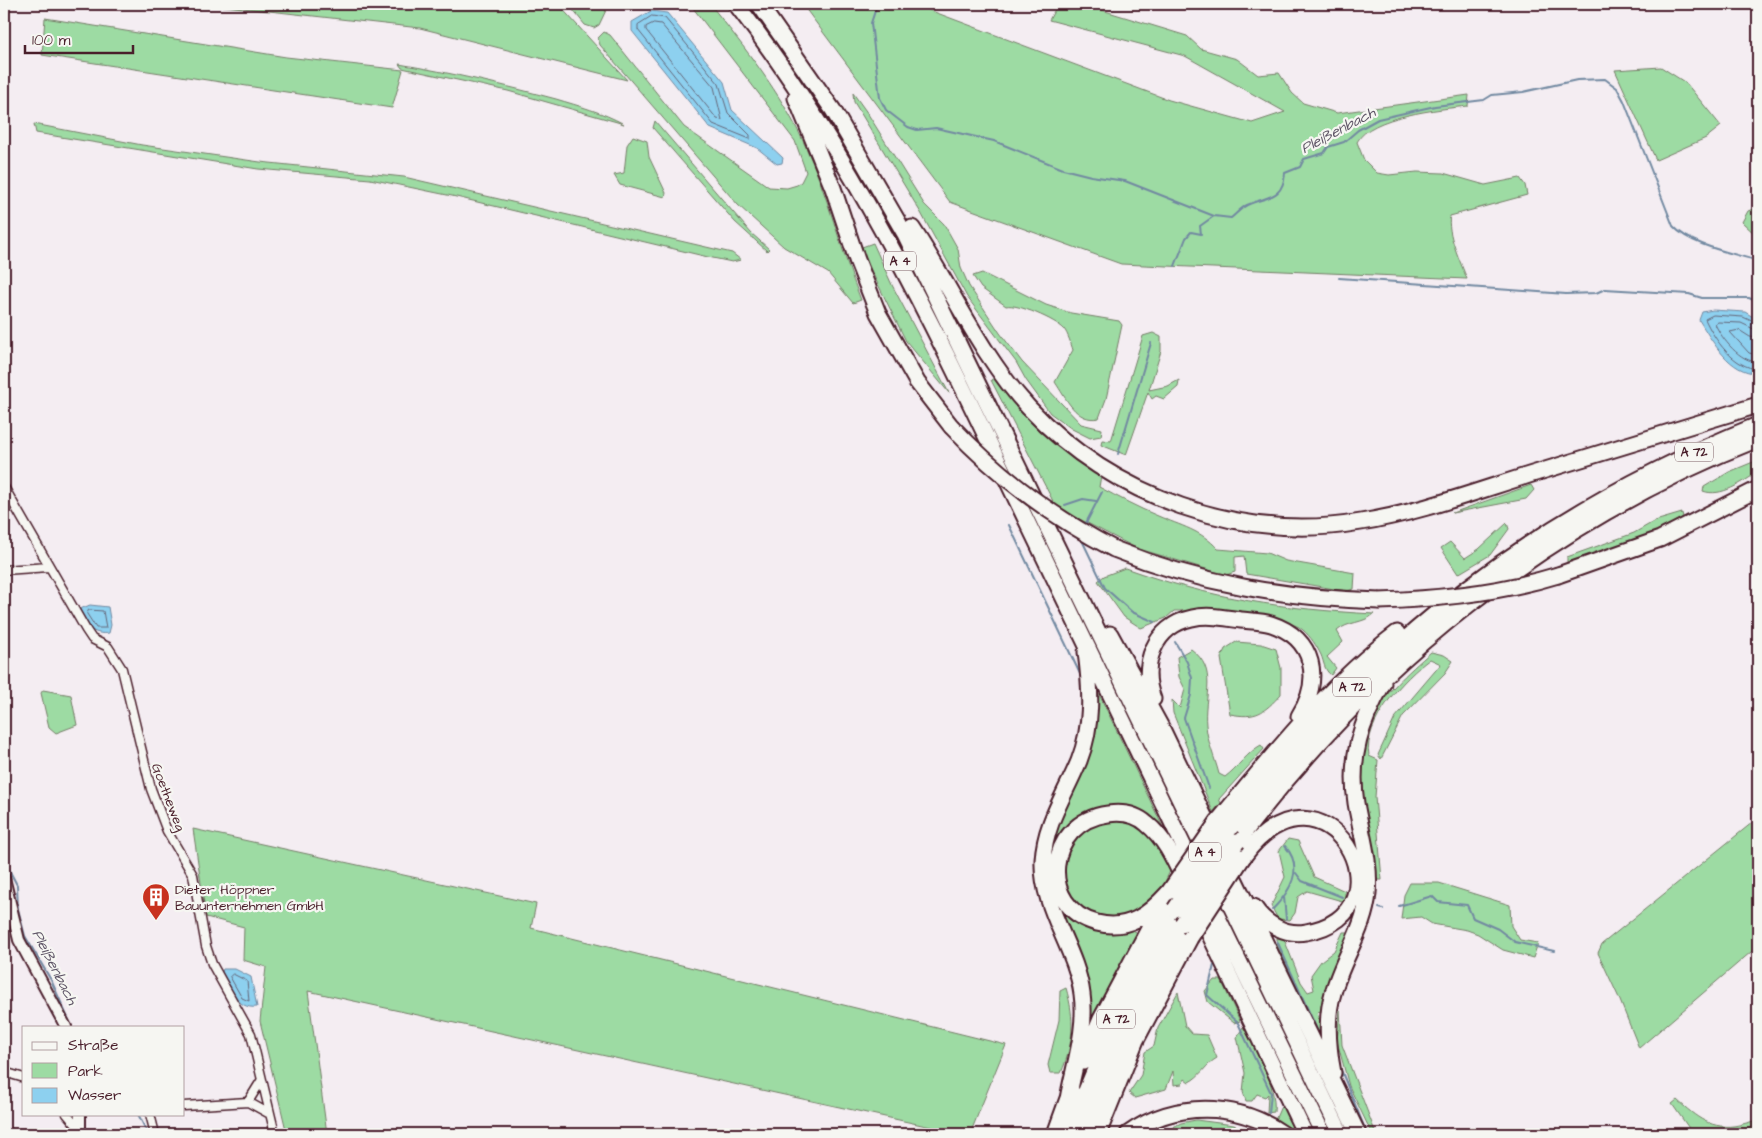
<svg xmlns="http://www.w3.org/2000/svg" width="1762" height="1138" font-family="'Architects Daughter',sans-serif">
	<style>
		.green { fill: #9ddba3; stroke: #747d67 }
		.water { fill: #8dd0ef; stroke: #7289a1 }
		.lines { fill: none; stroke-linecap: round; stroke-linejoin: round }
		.shore { stroke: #656679; stroke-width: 1 }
		.stream { stroke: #7289a1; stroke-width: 2 }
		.minor-casing { stroke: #4a1f2b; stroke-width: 11 }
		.tertiary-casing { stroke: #4a1f2b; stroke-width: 14 }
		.motorway-casing { stroke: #4a1f2b; stroke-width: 19 }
		.minor { stroke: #f6f6f2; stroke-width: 8 }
		.tertiary { stroke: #f6f6f2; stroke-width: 10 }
		.motorway { stroke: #f6f6f2; stroke-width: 15 }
		.motorway-bridge-casing { stroke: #4a1f2b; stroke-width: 19; stroke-linecap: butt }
		.motorway-bridge { stroke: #f6f6f2; stroke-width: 15 }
		.labels { text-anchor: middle; stroke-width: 4.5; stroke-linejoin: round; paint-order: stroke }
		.shield { fill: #f6f6f2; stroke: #7e6067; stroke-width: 1 }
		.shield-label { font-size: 12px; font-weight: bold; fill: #4a1f2b }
		.street-label { font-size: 14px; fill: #4a1f2b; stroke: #f6f6f2 }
		.poi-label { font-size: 14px; fill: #4a1f2b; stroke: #f6f6f2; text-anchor: start }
		.water-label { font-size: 15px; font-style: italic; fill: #5e5466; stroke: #f6f6f2 }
	</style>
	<rect width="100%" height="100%" fill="#f4edf2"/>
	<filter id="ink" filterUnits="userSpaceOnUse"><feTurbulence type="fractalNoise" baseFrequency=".02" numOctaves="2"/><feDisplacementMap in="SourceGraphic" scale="10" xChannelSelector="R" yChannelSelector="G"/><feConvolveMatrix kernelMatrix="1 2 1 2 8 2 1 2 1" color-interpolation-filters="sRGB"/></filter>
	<g filter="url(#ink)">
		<path class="green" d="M207,4H558L627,80L420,28Z
			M568,4H609L599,25L594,28L585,25Z
			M690,4H710C744,47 781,93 804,143C828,194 840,249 861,300L853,303L828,273L784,247L738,205L600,45L598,38L604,32L610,35L684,127L769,187L787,188L797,185L801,182L806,172L795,141Z
			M802,4H913L1169,100L1252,123L1285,112L1185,56L1049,20L1058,4H1082L1187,36L1201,49L1237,59L1258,75L1279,73L1292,93L1303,103L1337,113L1469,95L1468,106C1440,109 1370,116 1357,142L1364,160L1377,173L1389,175L1417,172L1443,173L1485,185L1520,178L1525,185L1527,195L1450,216C1446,232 1461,263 1467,279L1121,264L950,202Z
			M45,18L286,57L403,70L392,108L42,55Z
			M399,64C452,73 504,85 556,99C579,106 602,112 624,124L508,91L402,68Z
			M1661,67L1686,83L1721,126L1706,138L1656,160L1615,70Z
			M853,93L868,114L924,204L944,224L958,249L961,268L969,286L1000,333L1022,362L1081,424L1102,429L1101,436L1090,438L1072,429L1050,413L1026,380L1016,362L967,297L921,213L854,102Z
			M655,121L751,233L769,249L767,251L735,222L653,128Z
			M34,124L142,145L260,162L404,177L732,253L741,260L732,262L708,257L452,196L370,179L258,169L36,133Z
			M633,136L647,141L649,157L666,193L665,197L620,185L614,175L624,173L627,145Z
			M1758,207V237L1742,222L1748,211Z
			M873,243L892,285L949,393L906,341L866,260L862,247Z
			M982,273L1046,305L1071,313L1119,321L1122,325L1106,399L1099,418C1076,423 1066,398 1055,382L1073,350C1071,344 1068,334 1064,329C1056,320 1017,303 1006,306L981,288L973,276Z
			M1153,333L1161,337V351L1149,390L1168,386L1179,380L1178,387L1164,399L1156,396L1152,399L1148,392L1126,455L1101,445L1102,440L1111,441L1143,336Z
			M995,377L1040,432L1101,476L1099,487C1118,497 1138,508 1158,516C1181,526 1201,530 1218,549L1267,553L1286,561L1355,573L1354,589L1346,591L1246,574L1244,556L1235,557V572L1226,575L1136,548L1056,507L991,380Z
			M1758,460V472C1743,482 1721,498 1703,491L1704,487L1729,472Z
			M1531,485L1534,490L1526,499L1452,513Z
			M1682,513L1683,517C1648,538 1608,554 1567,562V557L1634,533L1655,521Z
			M1507,523L1509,529L1490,555L1458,574L1441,548L1450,542L1465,558L1479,549Z
			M1125,568C1212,599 1284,609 1374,614C1363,624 1348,621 1337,631L1343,642L1327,657L1336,668L1331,675C1324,670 1324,662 1321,655C1316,645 1311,637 1303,630C1286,614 1200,610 1174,611L1166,618L1141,628L1124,617L1098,581L1104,576Z
			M1236,642L1261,644L1276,649L1281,668V694C1264,713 1256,719 1230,714L1221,658L1225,649Z
			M1191,649C1219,670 1203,696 1206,725C1207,741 1215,758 1219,774L1225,777C1237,768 1248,752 1261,745L1264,749L1219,799L1221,803L1213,812L1173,713L1172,700L1180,708L1185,689L1179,677L1177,657Z
			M1431,652L1444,655L1453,661L1445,673L1403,716L1381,759L1378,755L1395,718L1441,664L1430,659C1404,678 1363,722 1369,756L1378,760L1375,797L1382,880H1377C1370,834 1349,768 1368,724C1381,696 1408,672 1431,652Z
			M43,690L71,695L77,725L56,733L49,727L41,693Z
			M1099,694L1172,846L1123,806C1075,812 1078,819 1053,856L1068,912L1129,928L1138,933L1090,1030L1054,899L1050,871L1052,844Z
			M1108,817L1137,823L1164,852L1170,871L1158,897L1127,918L1108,920L1088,915L1067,894L1062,856L1076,832Z
			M1758,818V946L1639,1048L1619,998L1598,953L1602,944Z
			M193,829L536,904L531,928L1006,1045L970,1134H963L308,991L327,1134H287L260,1021L266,967L243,960L244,927L206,917Z
			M1288,839L1298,841L1314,877L1345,891V898L1342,901L1307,891L1298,897L1295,913L1290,920L1278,919L1271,906L1285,877L1279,851Z
			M1410,883H1439L1510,905L1511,926L1520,940L1538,943L1533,958L1503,950L1478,934L1467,930L1432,924L1421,917L1401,919L1404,895Z
			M1343,932H1350L1322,1011L1317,1012L1321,1029L1318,1033C1302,1004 1292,975 1277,945V938L1284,939L1301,982L1308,992L1314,990L1311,975L1321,961L1334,951Z
			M1214,980H1221L1240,1021L1234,1023L1208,1002L1205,991Z
			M1066,988C1075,1019 1074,1043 1061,1073H1050L1048,1065L1059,1020L1060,991Z
			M1178,992L1185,1026L1192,1034L1207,1035L1217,1058C1206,1064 1200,1077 1189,1082L1185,1079L1182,1084L1174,1085L1173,1071L1166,1089L1135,1098L1129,1093L1141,1075L1145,1052L1154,1046L1158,1028Z
			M1340,1010L1342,1045L1376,1134H1372L1349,1086L1337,1041Z
			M1243,1027C1256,1050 1277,1085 1274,1112L1267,1113L1268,1094L1265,1097L1257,1094L1252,1101H1246L1243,1092L1245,1073L1237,1037Z
			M1677,1100C1696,1117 1712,1131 1739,1125C1746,1123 1752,1122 1758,1119V1134H1693L1672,1104Z
			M1282,1104L1288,1109L1299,1134L1275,1120Z
			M1196,1120L1234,1125L1249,1134L1170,1133L1173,1127L1181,1123Z"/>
		<path class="water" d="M651,11L667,13L724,82L732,110L783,158L782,163L777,164L757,148L710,128L632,31V22Z
			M1713,310L1745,312L1758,320V373C1730,374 1712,341 1699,320L1702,312Z
			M90,605L108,607L111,625L109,633C93,636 82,625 80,609Z
			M223,969H235L251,977L257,1007C236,1010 230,987 222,972Z"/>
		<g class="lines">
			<path class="shore" d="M652,16L665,18L719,84L728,113L750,135V139L713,124L638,30V25Z
				M654,23L661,24L714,87L722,120L717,119L646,30V27Z
				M1758,324L1743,317L1713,315L1705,319C1714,339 1734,368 1758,369
				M1758,331L1741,323L1718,322L1715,324C1722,339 1740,362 1758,362
				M1758,338L1750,337L1739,330L1730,332L1749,353L1758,355
				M89,610L103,611L106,628H96L87,614Z
				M233,974L247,981L249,1001L242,998L230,977Z"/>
			<path class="stream" d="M874,4L876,8L871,23L880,98L886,110L908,127L917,130L936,128L994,141L1063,169L1091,176L1125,181L1214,216L1231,218C1236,214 1241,208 1247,205C1267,196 1283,200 1285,173L1300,167L1304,159L1324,153L1328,147L1344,142L1358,130L1378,119L1435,106L1484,100L1492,95L1523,92L1577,80L1605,79L1617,88L1624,101L1673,226C1691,246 1733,253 1758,261
				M1175,266L1186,238L1191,232L1201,234L1200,226L1214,216
				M1339,278L1566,294L1596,293L1605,289L1689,294L1702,298H1749L1758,302
				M1118,454L1151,343
				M1065,505L1083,499L1096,501
				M1009,525L1081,676
				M1085,525L1102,492
				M1080,536L1105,588L1132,612L1155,622
				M1175,642L1187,662L1192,678L1191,695L1184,718L1209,788
				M4,860L17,885L18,909L25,936L51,980L72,1027
				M1296,873L1302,881L1342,897
				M1284,897L1286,919
				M1399,906L1432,896L1438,902L1467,905L1473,918L1498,929L1515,942L1554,951
				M1379,908L1383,909
				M1272,910C1290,892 1305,869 1285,846
				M1277,941L1319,1034
				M1214,965L1207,995L1238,1023L1271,1093L1269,1113
				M1336,1046L1337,1034
				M1339,1065L1367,1134
				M138,1114L148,1134"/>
			<g class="minor-casing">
				<path id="minor" d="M4,487L86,630L92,639L108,647L122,669L151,789L167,831L193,875L206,946L212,964L251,1034L275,1134
					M4,570L49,567
					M4,1072L24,1078
					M248,1102L268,1113
					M184,1106L248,1102L261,1081
					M67,1114L79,1128
					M150,1114L155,1134"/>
			</g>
			<g class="tertiary-casing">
				<path id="tertiary" d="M4,878L19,940L66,1027
					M80,1114V1134"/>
			</g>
			<g class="motorway-casing">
				<path id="motorway" d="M736,4C849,150 928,314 1007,480C1070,610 1133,741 1196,872
					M759,4L833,110L905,234L1207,856
					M796,98L833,188L857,260L878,313L917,382L951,426
					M912,228C952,288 980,355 1029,408C1112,496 1240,543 1361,522C1418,513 1474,492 1529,475C1605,452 1682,428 1758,405
					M1114,549C1200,584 1286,598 1379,601
					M1558,575L1660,539L1758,489
					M1110,634L1162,729L1216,841
					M1153,699C1140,665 1154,626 1192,618C1208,614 1225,618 1241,620C1250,621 1262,621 1271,624C1315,638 1322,680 1299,716
					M1219,820C1274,754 1327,686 1397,633
					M1231,827C1374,641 1540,512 1758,425
					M1237,842C1371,663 1549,521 1758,439
					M1243,857C1325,746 1417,913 1306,932C1286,936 1265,924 1254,907
					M1227,864L1358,1134
					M1218,879L1341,1134
					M1169,892C1149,914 1129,931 1097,923C1038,908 1045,822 1108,814C1122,812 1136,814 1147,824C1166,839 1176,864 1186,885
					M1207,895L1323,1134
					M1198,910L1305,1134
					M1083,1062L1101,1019L1161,906
					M1333,1073C1328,1047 1325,1019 1333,993C1342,959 1365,929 1368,893C1371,862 1361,833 1356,803C1349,758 1361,722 1383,683
					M1068,1099C1074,1065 1087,1030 1082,994C1076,947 1041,909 1043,860C1045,823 1065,795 1079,761C1093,725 1091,690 1086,652
					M1055,1134L1071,1090
					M1069,1134C1098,1056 1134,982 1175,909
					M1083,1134C1108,1061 1145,992 1182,924
					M1098,1134L1136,1040L1190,938
					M1128,1134C1174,1101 1236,1101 1283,1134"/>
			</g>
			<use href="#minor" class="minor"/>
			<use href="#tertiary" class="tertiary"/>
			<use href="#motorway" class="motorway"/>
			<g class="motorway-bridge-casing">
				<path id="motorway-bridge" d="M951,426C999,477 1052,517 1114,549
					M1379,601C1440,599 1500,593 1558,575
					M1169,892L1219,820
					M1175,909L1231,827
					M1182,924L1237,842
					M1190,938L1243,857"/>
			</g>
			<use href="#motorway-bridge" class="motorway-bridge"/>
		</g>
	</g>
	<defs>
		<g id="building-pin" transform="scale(1.4375)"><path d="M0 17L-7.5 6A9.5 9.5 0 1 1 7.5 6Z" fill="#c8321e" stroke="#f6f6f2"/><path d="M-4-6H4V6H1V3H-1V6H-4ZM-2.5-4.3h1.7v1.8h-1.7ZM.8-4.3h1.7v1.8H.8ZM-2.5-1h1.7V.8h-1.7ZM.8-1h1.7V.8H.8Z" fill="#fff"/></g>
	</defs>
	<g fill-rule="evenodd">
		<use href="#building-pin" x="156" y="897"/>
	</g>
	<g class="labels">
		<g class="shield">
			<rect x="884" y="251.5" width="32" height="19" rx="4"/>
			<rect x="1675" y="442.5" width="38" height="19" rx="4"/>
			<rect x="1333" y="677.5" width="38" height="19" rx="4"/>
			<rect x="1189" y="842.5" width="32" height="19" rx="4"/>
			<rect x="1097" y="1009.5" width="38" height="19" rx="4"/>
		</g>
		<g class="shield-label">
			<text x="900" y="265">A 4</text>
			<text x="1694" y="456">A 72</text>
			<text x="1352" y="691">A 72</text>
			<text x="1205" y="856">A 4</text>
			<text x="1116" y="1023">A 72</text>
		</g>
		<g class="street-label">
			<text transform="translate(169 797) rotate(69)" y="5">Goetheweg</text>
		</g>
		<g class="poi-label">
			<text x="175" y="894">Dieter Höppner<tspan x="175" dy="16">Bauunternehmen GmbH</tspan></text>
		</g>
		<g class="water-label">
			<text transform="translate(1338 130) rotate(-28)" y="5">Pleißenbach</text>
			<text transform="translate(55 967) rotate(63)" y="5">Pleißenbach</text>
		</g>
	</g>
	<rect width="1762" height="1138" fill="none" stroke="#f6f6f2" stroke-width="20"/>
	<rect x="10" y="10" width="1742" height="1118" fill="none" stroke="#4a1f2b" stroke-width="2" filter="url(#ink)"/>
	<rect x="22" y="1026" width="162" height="90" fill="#f6f6f2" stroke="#b1a0a2"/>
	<rect x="32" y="1042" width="25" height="8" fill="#f6f6f2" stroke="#b1a0a2"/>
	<text x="68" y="1050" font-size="15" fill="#4a1f2b">Straße</text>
	<rect x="32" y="1063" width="25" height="15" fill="#9ddba3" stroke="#b1a0a2"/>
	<text x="68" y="1076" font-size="15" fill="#4a1f2b">Park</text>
	<rect x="32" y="1088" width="25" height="15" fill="#8dd0ef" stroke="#b1a0a2"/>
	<text x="68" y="1100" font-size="15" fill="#4a1f2b">Wasser</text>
	<path d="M25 45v8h108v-8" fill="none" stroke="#4a1f2b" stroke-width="2.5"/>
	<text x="32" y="45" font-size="15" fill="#4a1f2b" stroke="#f6f6f2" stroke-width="4" paint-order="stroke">100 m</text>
</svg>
